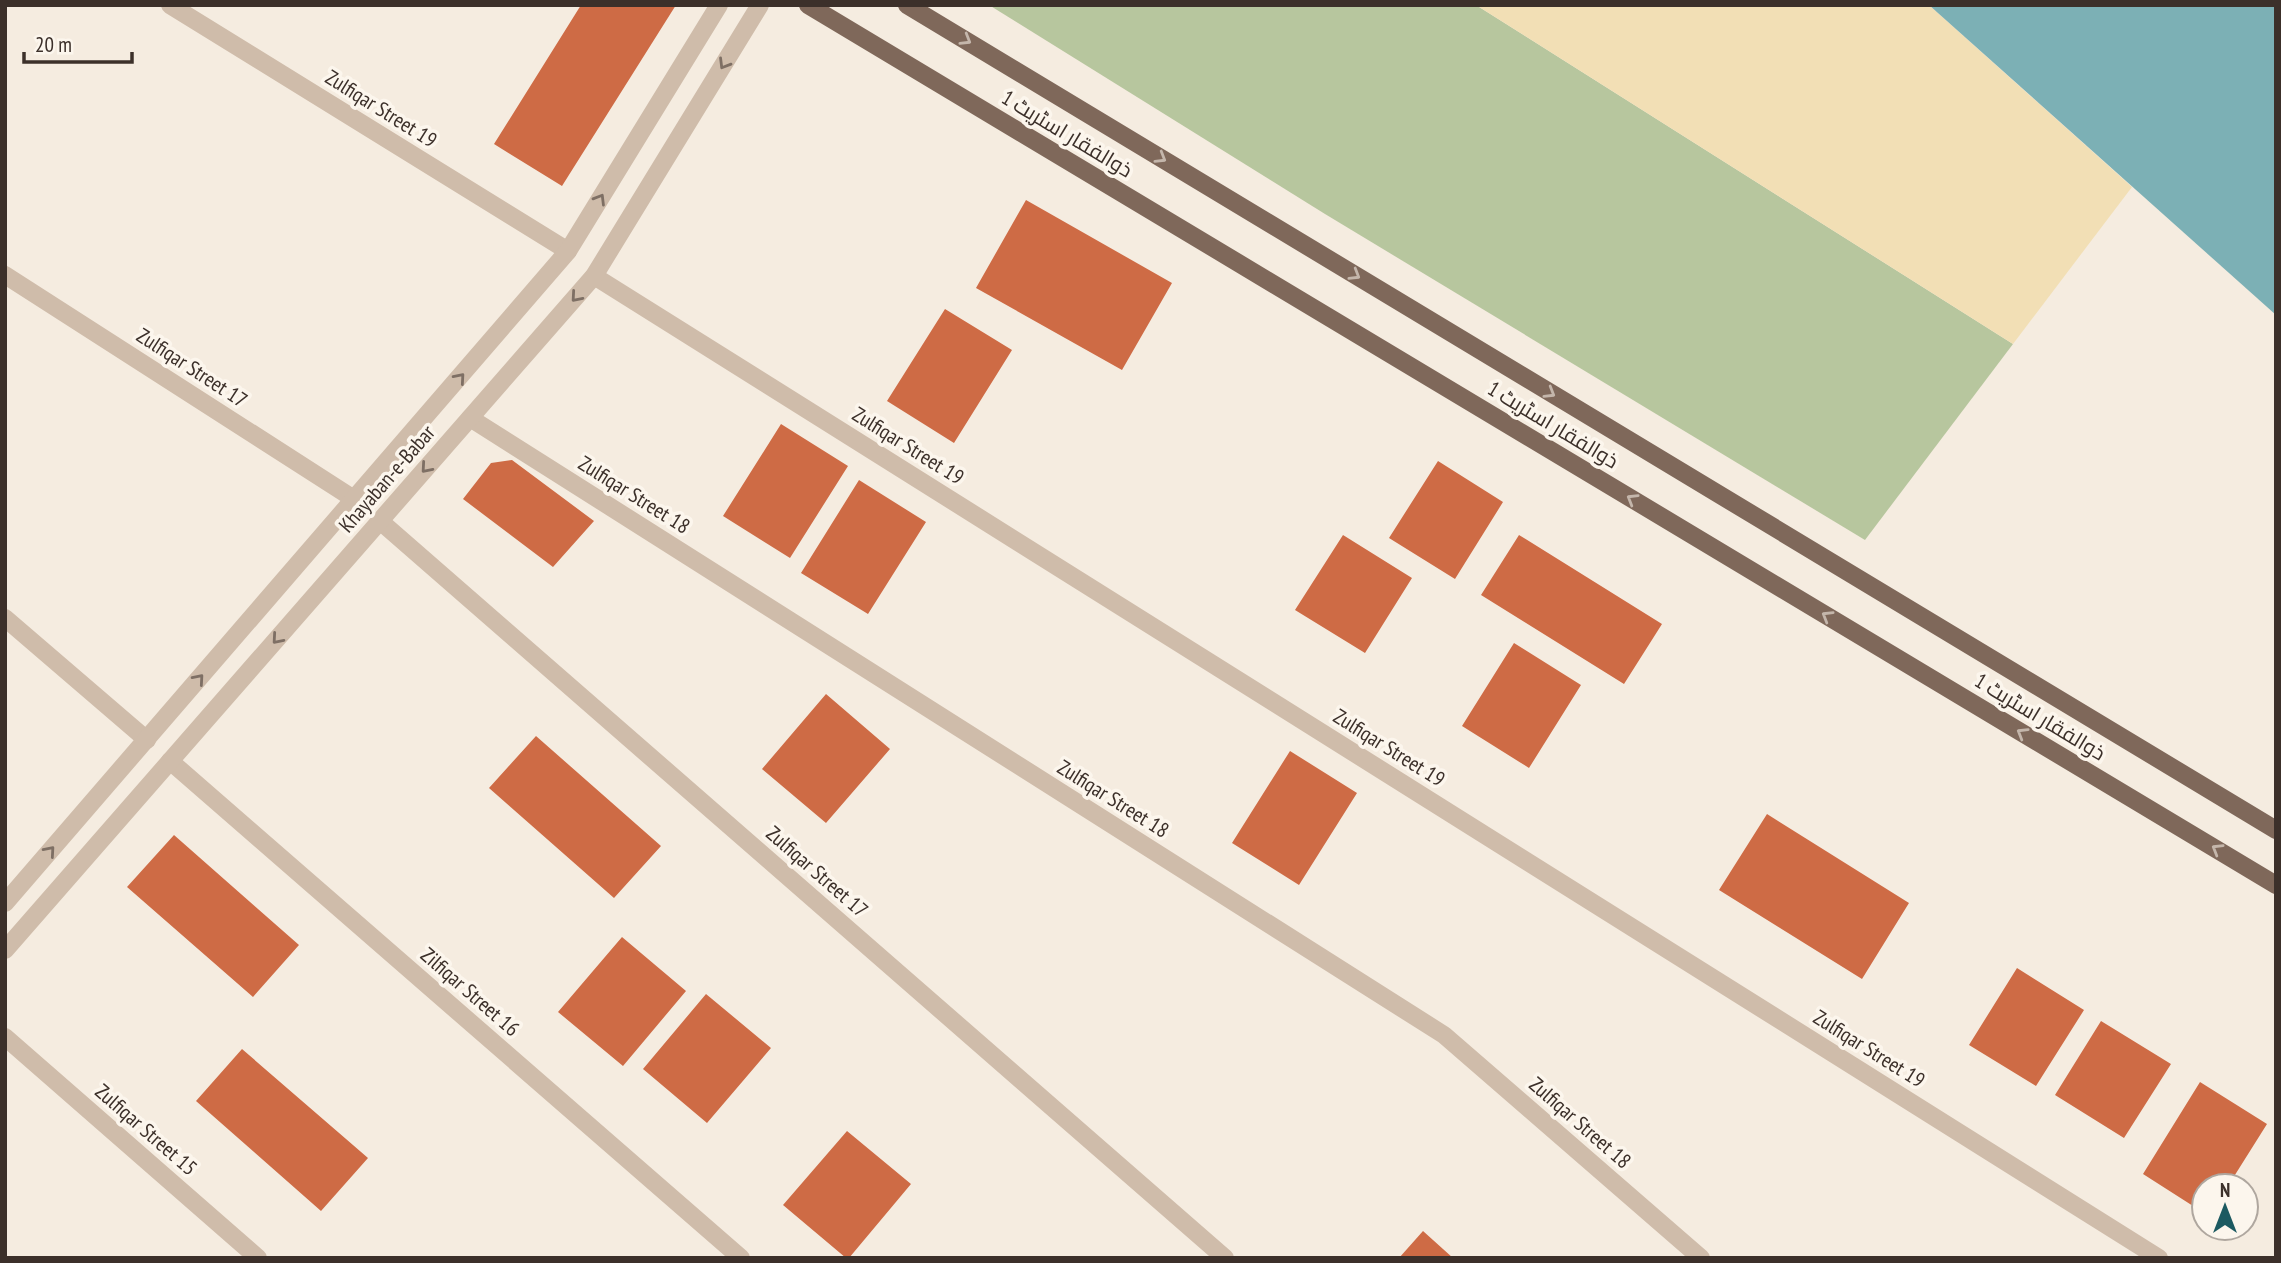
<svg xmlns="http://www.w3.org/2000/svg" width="2281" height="1263" font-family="'PT Sans Narrow',Cairo,sans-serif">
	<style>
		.green { fill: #b7c69e }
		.sand { fill: #f2dfb5 }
		.water { fill: #7cb0b5 }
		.building { fill: #ce6b45 }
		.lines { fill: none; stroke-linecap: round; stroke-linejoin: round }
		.minor { stroke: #cfbcaa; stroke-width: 18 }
		.tertiary { stroke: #cfbcaa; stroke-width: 18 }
		.primary { stroke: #7f685a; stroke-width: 18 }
		.oneway { stroke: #c4b6ab }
		.oneway2 { stroke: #7e6f64 }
		.labels { text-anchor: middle; stroke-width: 7; stroke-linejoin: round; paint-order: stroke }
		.street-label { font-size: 21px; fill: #3c302a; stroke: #fcf6ed }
	</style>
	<rect width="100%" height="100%" fill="#f5ece0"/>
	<path class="green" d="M989,5H1476L2013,344L1865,540L1325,214Z"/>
	<path class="sand" d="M1476,5H1929L2132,187L2013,344Z"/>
	<path class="water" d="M1929,5H2276V315Z"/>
	<path class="building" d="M581,5H676L562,186L494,144Z
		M1026,200L1172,283L1122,370L976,288Z
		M945,309L1012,350L954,443L887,401Z
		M781,424L848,466L790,558L723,516Z
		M512,460L594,521L553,567L463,499L491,463Z
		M1438,461L1503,502L1455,579L1389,538Z
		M859,480L926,522L868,614L801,573Z
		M1343,535L1412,578L1365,653L1295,610Z
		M1519,535L1662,624L1624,684L1481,595Z
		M1514,643L1581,685L1529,768L1462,726Z
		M826,694L890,749L826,823L762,769Z
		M536,736L661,846L614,898L489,788Z
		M1290,751L1357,793L1299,885L1232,843Z
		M1767,814L1909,903L1862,979L1719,890Z
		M174,835L299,945L253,997L127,887Z
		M622,937L686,991L623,1066L558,1012Z
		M2017,968L2084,1010L2036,1086L1969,1045Z
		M706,994L771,1048L707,1123L643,1069Z
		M2101,1021L2171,1064L2124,1138L2055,1095Z
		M242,1049L368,1158L321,1211L196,1101Z
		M2200,1082L2267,1124L2228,1186H2204V1213L2143,1174Z
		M847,1131L911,1184L849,1258H846L783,1205Z
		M1423,1231L1453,1258H1399Z"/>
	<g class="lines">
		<path class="minor" d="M170,5L568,251
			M5,275L354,499
			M594,276L2159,1258
			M470,418L1444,1035L1701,1258
			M380,521L1225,1258
			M5,618L147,740
			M170,761L741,1258
			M5,1037L258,1258"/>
		<path class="tertiary" d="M5,903L568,251L719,5
			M5,950L594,276L760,5"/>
		<path class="primary" d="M808,5L2276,885
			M907,5L2276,830"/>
	</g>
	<defs><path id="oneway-chevron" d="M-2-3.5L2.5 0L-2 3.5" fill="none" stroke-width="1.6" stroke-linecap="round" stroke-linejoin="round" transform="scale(1.75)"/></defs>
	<g class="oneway">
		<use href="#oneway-chevron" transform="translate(966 40) rotate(31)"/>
		<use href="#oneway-chevron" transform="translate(1161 158) rotate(31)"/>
		<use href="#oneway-chevron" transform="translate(1355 275) rotate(31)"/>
		<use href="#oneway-chevron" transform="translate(1550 393) rotate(31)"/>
		<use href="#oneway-chevron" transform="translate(1632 499) rotate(-149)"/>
		<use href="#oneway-chevron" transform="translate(1827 616) rotate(-149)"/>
		<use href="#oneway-chevron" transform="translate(2022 733) rotate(-149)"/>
		<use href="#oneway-chevron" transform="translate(2217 849) rotate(-149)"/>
	</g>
	<g class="oneway2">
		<use href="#oneway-chevron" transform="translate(724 64) rotate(121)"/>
		<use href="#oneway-chevron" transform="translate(600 199) rotate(-59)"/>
		<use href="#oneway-chevron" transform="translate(576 297) rotate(131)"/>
		<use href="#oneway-chevron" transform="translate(460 378) rotate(-49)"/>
		<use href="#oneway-chevron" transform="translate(426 468) rotate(131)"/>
		<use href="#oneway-chevron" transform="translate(277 639) rotate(131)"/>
		<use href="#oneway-chevron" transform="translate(199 679) rotate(-49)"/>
		<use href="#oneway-chevron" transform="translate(50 851) rotate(-49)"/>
	</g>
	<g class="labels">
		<g class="street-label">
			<text transform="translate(381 109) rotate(32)" y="7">Zulfiqar Street 19</text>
			<text transform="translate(1067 134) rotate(31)" y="7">ذوالفقار اسٹریٹ 1</text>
			<text transform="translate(192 368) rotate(33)" y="7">Zulfiqar Street 17</text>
			<text transform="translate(1553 425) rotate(31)" y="7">ذوالفقار اسٹریٹ 1</text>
			<text transform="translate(908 446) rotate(32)" y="7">Zulfiqar Street 19</text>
			<text transform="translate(387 479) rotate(-49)" y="7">Khayaban-e-Babar</text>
			<text transform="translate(634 495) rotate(32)" y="7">Zulfiqar Street 18</text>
			<text transform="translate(2040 717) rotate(31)" y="7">ذوالفقار اسٹریٹ 1</text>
			<text transform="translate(1389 748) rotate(32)" y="7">Zulfiqar Street 19</text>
			<text transform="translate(1113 799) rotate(32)" y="7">Zulfiqar Street 18</text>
			<text transform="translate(817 872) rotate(41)" y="7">Zulfiqar Street 17</text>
			<text transform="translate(470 992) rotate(41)" y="7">Zilfiqar Street 16</text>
			<text transform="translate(1869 1049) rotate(32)" y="7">Zulfiqar Street 19</text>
			<text transform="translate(1580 1123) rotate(41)" y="7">Zulfiqar Street 18</text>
			<text transform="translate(146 1130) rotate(41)" y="7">Zulfiqar Street 15</text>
		</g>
	</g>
	<rect width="2281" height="1263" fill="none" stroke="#3c302a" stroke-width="14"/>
	<g transform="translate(2225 1207)"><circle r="33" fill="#fcf6ed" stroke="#afa79f" stroke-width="2"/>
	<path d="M0-5L12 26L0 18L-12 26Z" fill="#1c5a61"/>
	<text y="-10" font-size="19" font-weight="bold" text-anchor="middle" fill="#3c302a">N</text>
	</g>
	<path d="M24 52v10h108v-10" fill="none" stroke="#3c302a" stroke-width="3.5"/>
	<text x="35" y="52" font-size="21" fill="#3c302a" stroke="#fcf6ed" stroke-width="5" paint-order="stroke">20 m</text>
</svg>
